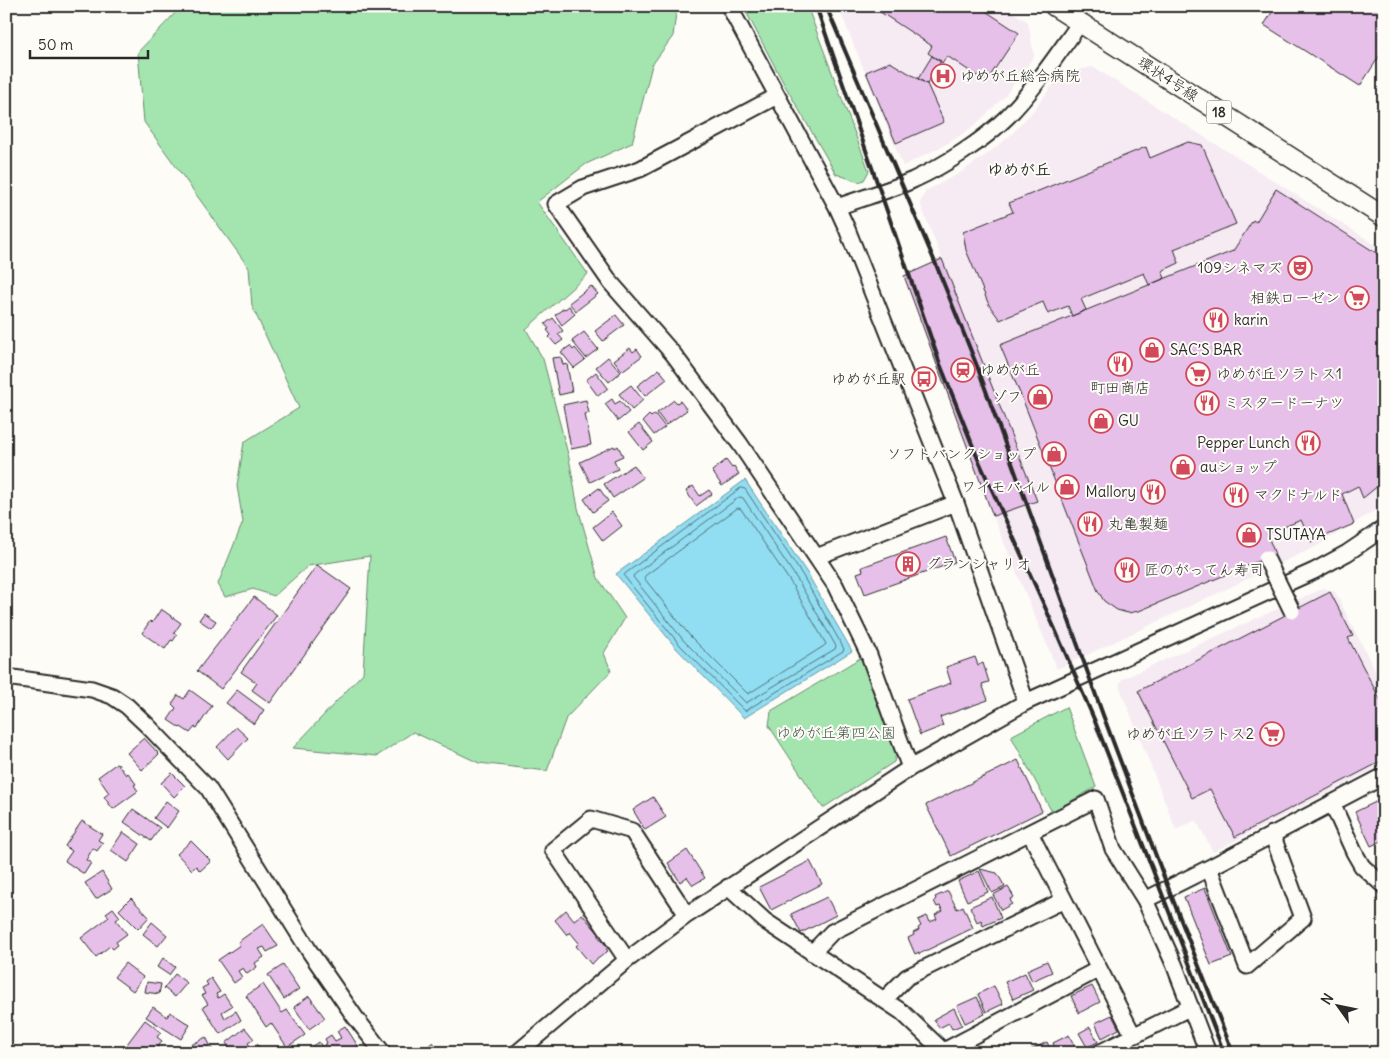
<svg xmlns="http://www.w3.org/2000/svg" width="1390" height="1059" font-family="Delius,'Klee One',sans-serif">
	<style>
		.built { fill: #f6eaf3 }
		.green { fill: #a4e5af; stroke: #68886d }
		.water { fill: #91ddf1; stroke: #6896a2 }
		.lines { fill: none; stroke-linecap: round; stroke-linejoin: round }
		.shore { stroke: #54727a; stroke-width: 1 }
		.building { fill: #e6c0e9; stroke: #2b2b2b }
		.minor-casing { stroke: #2b2b2b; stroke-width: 19 }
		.major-casing { stroke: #2b2b2b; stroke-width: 22 }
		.minor { stroke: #fdfcf7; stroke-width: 15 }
		.major { stroke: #fdfcf7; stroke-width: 19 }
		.rail { stroke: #2b2b2b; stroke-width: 4 }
		.minor-bridge-casing { stroke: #2b2b2b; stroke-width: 19; stroke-linecap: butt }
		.minor-bridge { stroke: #fdfcf7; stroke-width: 15 }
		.labels { text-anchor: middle; stroke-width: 4; stroke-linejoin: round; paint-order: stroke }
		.shield { fill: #fdfcf7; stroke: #6a6a68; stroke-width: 1 }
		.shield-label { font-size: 14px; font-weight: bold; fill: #2b2b2b }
		.poi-label { font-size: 15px; fill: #2b2b2b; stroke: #fdfcf7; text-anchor: start }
		.street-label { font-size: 15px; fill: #2b2b2b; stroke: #fdfcf7 }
		.park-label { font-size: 15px; fill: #495a4c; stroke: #fdfcf7 }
		.neighbourhood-label { font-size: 16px; font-weight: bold; fill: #2b2b2b; stroke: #fdfcf7 }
	</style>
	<rect width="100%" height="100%" fill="#fdfcf7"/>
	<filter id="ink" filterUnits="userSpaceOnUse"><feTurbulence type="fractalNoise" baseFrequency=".02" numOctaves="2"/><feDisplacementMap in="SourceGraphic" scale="10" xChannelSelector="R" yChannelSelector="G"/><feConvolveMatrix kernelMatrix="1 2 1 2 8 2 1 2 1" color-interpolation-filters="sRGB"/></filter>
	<g filter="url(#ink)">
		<path class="built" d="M838,6H1003L1028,22L1034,56L1004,97L974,126L950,142L903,166Z
			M1093,67L1384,250V503L1374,511L1315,547L1057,669L993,516L1037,501L920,203L926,191L960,173L990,152L1011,135L1033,111L1062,73Z
			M1324,588L1335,592L1384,688V764L1213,852L1196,820L1176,830L1119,685L1122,679Z"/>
		<path class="green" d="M166,6H542L544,8L549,6H677L673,36L652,65L632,143L586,164L537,202L588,274L526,329L543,359L569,458L578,508L598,578L625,618L604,653L611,671L566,718L547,771L479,763L413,732L377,756L293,748L363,673L370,556L308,566L274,596L253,589L225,597L218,584L243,522L237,486L244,442L299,408L252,306L249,268L144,122L138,52L179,9Z
			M743,6H807L869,171L864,180L859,182L836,174L783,82Z
			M862,657L897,749L894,762L823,808L769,726L771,711Z
			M1066,707L1096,787L1052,812L1011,736Z"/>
		<path class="water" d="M745,480L807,573L852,651L744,718L676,648L616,574Z"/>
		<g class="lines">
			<path class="shore" d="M741,488L745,489L803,576L844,649L843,651L745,711L680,645L624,576L625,574Z
				M740,497L743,498L797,579L836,646L835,649L746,703L684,641L633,577L634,575Z
				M738,508L741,509L791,583L826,644L824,646L748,694L690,636L644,578L645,576Z"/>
		</g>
		<path class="building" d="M871,6H978L1019,33L986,82L947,56L942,63L928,53L932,46Z
			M1276,6H1384V49L1360,86L1264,25Z
			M932,56L941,61L927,84L918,79Z
			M890,62L927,84L944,122L896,143L866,72Z
			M1188,142L1202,145L1236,224L1174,249L1179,263L1162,271L1165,278L1149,285L1144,273L1081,299L1086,310L1072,316L1068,306L1048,314L1043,302L1000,320L989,305L966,250L963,232L1013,212L1009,203L1146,147L1150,158Z
			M1276,189L1384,258V481L1363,498L1358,486L1342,494L1354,524L1311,542L1301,520L1267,534L1275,554L1139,611L1128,613L1117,610L1104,601L1098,591L1024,403L1000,345L1233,251L1253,220L1256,222Z
			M942,259L1037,501L993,516L904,276Z
			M591,286L598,294L576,311L569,303Z
			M569,306L575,314L562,325L555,315L564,308L565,309Z
			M616,315L624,325L603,341L595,331Z
			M553,318L563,331L558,334L563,340L556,345L549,337L551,335L547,330L549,329L545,324Z
			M584,332L598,349L586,358L572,341Z
			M570,346L573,350L575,348L585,360L574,368L561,352Z
			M630,348L633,352L637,349L642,356L622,371L614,360Z
			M561,357L563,365L567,364L572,392L559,395L552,358Z
			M608,357L621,372L609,382L596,367Z
			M659,369L667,379L645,396L637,386Z
			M596,372L608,388L598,396L586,380Z
			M631,385L643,400L632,410L619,394Z
			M612,399L615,404L620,401L629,412L618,421L605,404Z
			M586,400L589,413L585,414L591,445L571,449L563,405Z
			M674,400L677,403L680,401L687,410L666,425L657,413Z
			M655,414L665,427L654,435L643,421L649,415L651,417Z
			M639,424L653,442L643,450L629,432Z
			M614,446L615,448L618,446L623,456L614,460L618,469L590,482L580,462Z
			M726,460L732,468L734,466L739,474L722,486L712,471Z
			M634,465L643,478L613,498L604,484Z
			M693,486L700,496L709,490L712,494L696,506L686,491Z
			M599,488L608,501L593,512L584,499Z
			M612,512L622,526L603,541L593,527Z
			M946,537L955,562L865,594L857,573L863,571L862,567Z
			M317,565L351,589L270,703L252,690L257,683L241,672Z
			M1330,592L1353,636L1348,638L1384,707V760L1235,837L1210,789L1192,798L1138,691Z
			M254,597L277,615L221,689L197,671Z
			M161,609L181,623L174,633L177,635L173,641L171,640L165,649L142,633L150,621L152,623Z
			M204,613L216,621L211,628L199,620Z
			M975,657L978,665L983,663L989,682L982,684L988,700L940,717L943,726L920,735L907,699L951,683L946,667Z
			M190,690L212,706L197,728L195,727L190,733L181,727L180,728L168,720L176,708L172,704L178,695L184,699Z
			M237,690L264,710L254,724L226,703Z
			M236,727L248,738L228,759L217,747Z
			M144,738L159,754L142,770L127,753Z
			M1018,760L1042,811L951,856L926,805Z
			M117,763L126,775L128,773L136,784L134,785L138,791L113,809L104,797L109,793L98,777Z
			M172,773L185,786L174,797L161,783Z
			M653,797L666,817L645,830L633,810Z
			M1384,798V840L1371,846L1355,812Z
			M166,801L179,811L167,828L154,818Z
			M133,809L160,828L151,841L124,822Z
			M6,816L13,818L7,838H6Z
			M82,821L102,834L98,840L103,843L97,851L93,848L86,860L91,863L84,874L65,861L72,851L65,846Z
			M123,832L140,844L128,862L111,850Z
			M191,841L211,861L200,871L196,866L192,870L177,854Z
			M687,850L705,878L693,885L687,877L680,882L668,863Z
			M810,861L822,884L771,910L759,887Z
			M980,869L997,873L1005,887L992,893Z
			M979,871L988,892L967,901L958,881Z
			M102,872L112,889L96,899L85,883Z
			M1008,887L1014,897L1010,899L1012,904L1001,910L993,895Z
			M1205,888L1232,957L1211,965L1184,897Z
			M948,891L957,909L963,906L973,928L919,954V952L915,954L908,938L914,935L913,933L919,930L918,928L921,926L918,920L927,916L930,922L937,919L935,915L943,911L940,906L937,907L934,901L936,899L935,897Z
			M827,897L836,915L801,933L791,914Z
			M992,897L1001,918L983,926L981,920L977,922L970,907Z
			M131,898L149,917L138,929L119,910Z
			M113,908L120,917L116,920L127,934L116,942L118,945L113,949L110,946L96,957L81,938L109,917L106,913Z
			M566,910L574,920L582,914L600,935L598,936L608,948L606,949L608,951L591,964L576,946L579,943L570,932L567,935L555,920Z
			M152,922L167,935L158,946L143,934Z
			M263,924L278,946L267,952L264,947L259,949L264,957L255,963L257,967L247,974L243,968L238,971L242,977L234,983L218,960L240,945L238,942Z
			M163,958L175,967L169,975L157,967Z
			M1047,961L1052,972L1032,981L1027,970Z
			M125,963L143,977L133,991L114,977Z
			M283,965L299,989L284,999L268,975Z
			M1025,973L1033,990L1013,999L1005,982Z
			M175,974L187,983L175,997L164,988Z
			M211,978L220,992L216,994L218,998L224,994L232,1006L222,1012L225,1018L236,1011L241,1020L220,1034L203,1007L208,1004L202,995L205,994L202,988L208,985L206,982Z
			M147,982L161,984L159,994L145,992Z
			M263,984L282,1013L287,1010L305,1035L287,1047L271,1023L266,1027L246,996Z
			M994,986L1003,1004L986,1012L978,994Z
			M1092,986L1100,1002L1079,1013L1071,996Z
			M309,996L325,1018L309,1029L294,1007Z
			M977,997L985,1014L965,1023L957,1006Z
			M153,1007L167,1017L170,1012L190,1025L181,1039L146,1017Z
			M954,1008L962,1025L952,1029L949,1023L939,1028L934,1019Z
			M1112,1015L1119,1029L1102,1038L1095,1023Z
			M145,1020L161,1032L157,1037L162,1041L154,1053H146L144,1051L143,1053H122L121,1052Z
			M345,1026L358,1046L355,1049L357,1051L354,1053H316L312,1046L319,1042L322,1047L327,1043L325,1039L331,1035L335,1041L341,1038L337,1031Z
			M1090,1027L1098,1042L1087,1047L1079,1033Z
			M245,1028L254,1039L248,1043L251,1048L257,1044L263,1053H233L226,1043Z
			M1069,1035L1078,1053H1061L1059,1049L1056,1051L1053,1043Z
			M206,1037L214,1053H195L191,1045Z
			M433,1042L441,1053H419Z
			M1047,1042L1052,1053L1026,1052Z
			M984,1047L994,1053H980Z"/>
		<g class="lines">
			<g class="minor-casing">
				<path id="minor" d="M729,6L837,207L847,229L956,503L1026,702
					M777,96L640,169L583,188L556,204L611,283L674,355L740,444L835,585L869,655L910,768
					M837,207C862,198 888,191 913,180C945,165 982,142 1008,116C1035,88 1057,55 1080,23
					M816,557L956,503
					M6,677L92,689L112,696L127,706L147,725L208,788L310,952L355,1017L383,1053
					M1332,803L1354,852L1362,866L1384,886
					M1030,833L1133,1035
					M1209,868L1247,966L1303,918L1272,834
					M728,887L765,921L902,1012L945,1053
					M1145,900L1209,868L1384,776
					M812,953L832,932L1096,799L1113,849L1145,900L1174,964L1208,1053
					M627,960L553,850L591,819L632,831L687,915
					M884,1000L907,977L1064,900
					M944,1051L1099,969
					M517,1053L627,960L687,915L910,768L1026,702L1314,571L1347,553L1384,528
					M1099,1053L1191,1007"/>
			</g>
			<g class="major-casing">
				<path id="major" d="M1054,6L1384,217"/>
			</g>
			<use href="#minor" class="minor"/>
			<use href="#major" class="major"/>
			<path class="rail" d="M816,6L940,364L978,459L1054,627L1094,719L1224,1053
				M826,6L937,267L977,366L1103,715L1164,877L1233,1053"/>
			<g class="minor-bridge-casing">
				<path id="minor-bridge" d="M1266,558L1292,611"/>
			</g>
			<use href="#minor-bridge" class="minor-bridge"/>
		</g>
	</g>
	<defs>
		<g id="hospital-ring" transform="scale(1.25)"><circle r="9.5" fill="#fdfcf7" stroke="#d1495b" stroke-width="1.5"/><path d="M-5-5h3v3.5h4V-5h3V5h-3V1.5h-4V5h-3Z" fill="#d1495b"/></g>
		<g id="theatre-ring" transform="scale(1.25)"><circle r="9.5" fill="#fdfcf7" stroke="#d1495b" stroke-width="1.5"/><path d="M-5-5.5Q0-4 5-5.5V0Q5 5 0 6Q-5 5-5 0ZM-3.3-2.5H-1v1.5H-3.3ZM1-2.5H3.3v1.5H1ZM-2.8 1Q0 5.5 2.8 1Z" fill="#d1495b"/></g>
		<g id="supermarket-ring" transform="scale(1.25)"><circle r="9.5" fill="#fdfcf7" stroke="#d1495b" stroke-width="1.5"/><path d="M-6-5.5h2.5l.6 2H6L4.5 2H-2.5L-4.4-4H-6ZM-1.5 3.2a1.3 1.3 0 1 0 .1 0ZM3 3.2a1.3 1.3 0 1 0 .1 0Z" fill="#d1495b"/></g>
		<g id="restaurant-ring" transform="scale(1.25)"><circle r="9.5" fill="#fdfcf7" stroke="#d1495b" stroke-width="1.5"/><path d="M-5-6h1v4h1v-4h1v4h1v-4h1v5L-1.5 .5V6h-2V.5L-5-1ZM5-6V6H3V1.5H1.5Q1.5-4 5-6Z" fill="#d1495b"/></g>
		<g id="shop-ring" transform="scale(1.25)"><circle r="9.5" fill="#fdfcf7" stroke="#d1495b" stroke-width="1.5"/><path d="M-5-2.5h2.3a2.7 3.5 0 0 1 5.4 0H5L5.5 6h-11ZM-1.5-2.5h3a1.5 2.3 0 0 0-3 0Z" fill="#d1495b"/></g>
		<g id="station-ring" transform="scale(1.25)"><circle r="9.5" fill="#fdfcf7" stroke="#d1495b" stroke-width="1.5"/><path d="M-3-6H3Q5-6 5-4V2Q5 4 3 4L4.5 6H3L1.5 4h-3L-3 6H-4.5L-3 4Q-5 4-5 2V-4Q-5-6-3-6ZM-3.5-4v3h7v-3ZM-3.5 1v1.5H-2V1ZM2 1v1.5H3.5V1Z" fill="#d1495b"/></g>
		<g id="bus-ring" transform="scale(1.25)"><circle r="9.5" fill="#fdfcf7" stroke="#d1495b" stroke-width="1.5"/><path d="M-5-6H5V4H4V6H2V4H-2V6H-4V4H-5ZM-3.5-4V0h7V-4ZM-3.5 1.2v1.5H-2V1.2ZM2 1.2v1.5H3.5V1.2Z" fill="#d1495b"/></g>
		<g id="building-ring" transform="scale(1.25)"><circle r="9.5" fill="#fdfcf7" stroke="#d1495b" stroke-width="1.5"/><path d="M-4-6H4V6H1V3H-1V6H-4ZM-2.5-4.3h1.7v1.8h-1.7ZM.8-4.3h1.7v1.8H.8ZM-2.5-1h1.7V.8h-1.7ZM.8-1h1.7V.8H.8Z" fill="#d1495b"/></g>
	</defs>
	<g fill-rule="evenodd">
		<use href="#hospital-ring" x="943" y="76"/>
		<use href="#theatre-ring" x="1300" y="268"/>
		<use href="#supermarket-ring" x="1357" y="298"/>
		<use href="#restaurant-ring" x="1216" y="320"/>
		<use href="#shop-ring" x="1152" y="350"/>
		<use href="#restaurant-ring" x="1120" y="364"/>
		<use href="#station-ring" x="963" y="370"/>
		<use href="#supermarket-ring" x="1198" y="374"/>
		<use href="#bus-ring" x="924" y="379"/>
		<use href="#shop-ring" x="1040" y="397"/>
		<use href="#restaurant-ring" x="1207" y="403"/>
		<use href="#shop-ring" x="1101" y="421"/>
		<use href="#restaurant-ring" x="1308" y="443"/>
		<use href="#shop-ring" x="1054" y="454"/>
		<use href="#shop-ring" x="1183" y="467"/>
		<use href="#shop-ring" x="1067" y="487"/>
		<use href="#restaurant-ring" x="1153" y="492"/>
		<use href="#restaurant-ring" x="1236" y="495"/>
		<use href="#restaurant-ring" x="1090" y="524"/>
		<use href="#shop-ring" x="1249" y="535"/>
		<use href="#building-ring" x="908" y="564"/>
		<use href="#restaurant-ring" x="1127" y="570"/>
		<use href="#supermarket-ring" x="1272" y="734"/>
	</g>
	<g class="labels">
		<rect class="shield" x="1206.5" y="100.5" width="25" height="23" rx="4"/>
		<g class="shield-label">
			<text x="1219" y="117">18</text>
		</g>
		<g class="poi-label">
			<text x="960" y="81">ゆめが丘総合病院</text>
			<text x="1282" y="273" text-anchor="end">109シネマズ</text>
			<text x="1340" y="303" text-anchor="end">相鉄ローゼン</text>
			<text x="1234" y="325">karin</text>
			<text x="1170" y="355">SAC’S BAR</text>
			<text x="980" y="375">ゆめが丘</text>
			<text x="1216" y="379">ゆめが丘ソラトス1</text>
			<text x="906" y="384" text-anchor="end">ゆめが丘駅</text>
			<text x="1120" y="393" text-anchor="middle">町田商店</text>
			<text x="1022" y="402" text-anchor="end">ゾフ</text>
			<text x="1224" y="408">ミスタードーナツ</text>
			<text x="1118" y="426">GU</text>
			<text x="1290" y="448" text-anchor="end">Pepper Lunch</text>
			<text x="1036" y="459" text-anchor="end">ソフトバンクショップ</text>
			<text x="1200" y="472">auショップ</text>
			<text x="1050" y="492" text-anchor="end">ワイモバイル</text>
			<text x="1136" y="497" text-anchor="end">Mallory</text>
			<text x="1254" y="500">マクドナルド</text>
			<text x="1108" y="529">丸亀製麺</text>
			<text x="1266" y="540">TSUTAYA</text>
			<text x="926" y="569">グランシャリオ</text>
			<text x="1144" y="575">匠のがってん寿司</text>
			<text x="1254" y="739" text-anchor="end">ゆめが丘ソラトス2</text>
		</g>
		<g class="street-label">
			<text transform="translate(1168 79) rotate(33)" y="5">環状4号線</text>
		</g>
		<g class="park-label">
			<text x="836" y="738">ゆめが丘第四公園</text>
		</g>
		<g class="neighbourhood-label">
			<text x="1019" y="175">ゆめが丘</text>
		</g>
	</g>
	<rect width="1390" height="1059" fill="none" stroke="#fdfcf7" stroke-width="25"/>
	<rect x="12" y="12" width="1365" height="1034" fill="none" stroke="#2b2b2b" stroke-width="2" filter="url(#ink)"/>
	<g transform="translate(1338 1006) rotate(303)" stroke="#fdfcf7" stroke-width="4" paint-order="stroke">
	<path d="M0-4L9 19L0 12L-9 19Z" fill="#2b2b2b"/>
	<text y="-8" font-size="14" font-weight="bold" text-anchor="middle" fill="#2b2b2b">N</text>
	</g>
	<path d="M30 50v8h118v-8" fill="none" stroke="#2b2b2b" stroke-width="2.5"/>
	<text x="38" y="50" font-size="15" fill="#2b2b2b" stroke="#fdfcf7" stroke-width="4" paint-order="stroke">50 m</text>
</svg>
